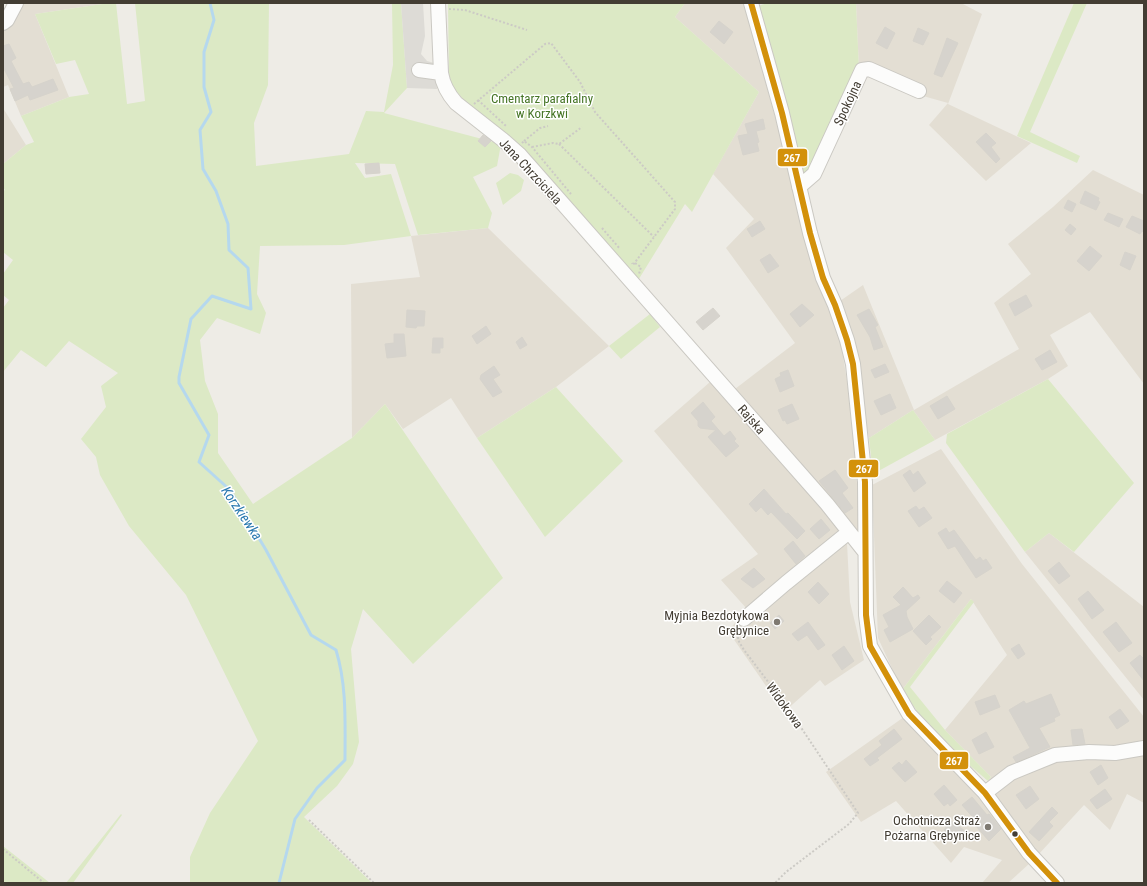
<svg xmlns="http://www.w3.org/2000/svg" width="1147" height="886" font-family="'Roboto Condensed',sans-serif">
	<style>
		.residential { fill: #e3ded3 }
		.green { fill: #dce9c5 }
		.parking { fill: #dddbd6 }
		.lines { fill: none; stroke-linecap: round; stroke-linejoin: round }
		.stream { stroke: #b5d8ee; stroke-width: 3 }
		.building { fill: #d6d3cd; stroke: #d6d3cc }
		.minor-casing { stroke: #cac8c2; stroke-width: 16 }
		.path { stroke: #cccac5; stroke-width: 2; stroke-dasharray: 2 2; stroke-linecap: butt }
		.minor { stroke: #fcfcfb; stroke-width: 14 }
		.bus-1-casing { stroke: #fff; stroke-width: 9 }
		.bus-1 { stroke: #d3910a; stroke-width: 6 }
		.poi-dot { fill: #7f7a72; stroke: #fff; stroke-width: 1.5 }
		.bus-dot { fill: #433d33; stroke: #fff; stroke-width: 1.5 }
		.labels { text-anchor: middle; stroke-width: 3; stroke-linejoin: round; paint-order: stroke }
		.park-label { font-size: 13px; fill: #467526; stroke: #fff }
		.street-label { font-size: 13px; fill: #433d33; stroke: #fff }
		.poi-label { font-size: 13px; fill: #433d33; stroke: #fff; text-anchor: end }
		.water-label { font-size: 14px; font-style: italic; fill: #2c7ab0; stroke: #fff }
		.line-badge { stroke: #fff; stroke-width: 1.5 }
		.badge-label { font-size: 11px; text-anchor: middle; font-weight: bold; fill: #fff }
	</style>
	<rect width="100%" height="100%" fill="#eeece6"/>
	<path class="residential" d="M22,3H109L35,14L69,97L21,116L8,85L3,87V26Z
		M685,3H744L794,187L840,337L852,413L861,542L735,389L795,343L726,248L754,219L713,174L759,92L675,17Z
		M856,3H961L982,14L948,104L1031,143L986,181L929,125L948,103L923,96L859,69Z
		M3,108L26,145L3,164Z
		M1093,170L1144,195V384L1090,312L1050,335L1068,366L1048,379L935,440L913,410L869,438L840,301L863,285L914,410L1019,349L994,303L1031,274L1008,244L1053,207Z
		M488,228L609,346L556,387L477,438L451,398L403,429L385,404L352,438L351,284L420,277L411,236Z
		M710,382L843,531L847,543L850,602L864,660L825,686L820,680L784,712L728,631L747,609L721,580L758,554L654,431Z
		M941,449L1022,564L1144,717V742L1116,747L1052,752L992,785L988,781L991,777L945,730L1007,655L971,599L902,690L878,638L872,485Z
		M1049,533L1144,607V700L1025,552Z
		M904,717L979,795L1030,863L1008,883H982L1002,860L964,847L951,863L896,801L861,822L826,772Z
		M1144,754V803L1127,794L1110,830L1084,805L1038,855L992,794L1013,780L1059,759Z"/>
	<path class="green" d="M109,3H116L127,104L145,101L135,3H269L268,85L254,123L256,166L349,154L366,111L384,112L393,65L392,3H401L407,88L384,113L501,144L497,166L473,177L492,213L488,228L418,235L395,164L355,163L365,178L391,174L411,236L344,245L260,246L257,294L266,313L260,334L217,318L200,340L205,381L218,414V453L253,504L352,438L385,404L503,578L413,664L363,609L351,649L359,742L353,764L337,786L304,817L372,883H190V857L210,813L258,741L186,595L129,526L100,475L96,457L81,439L106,407L101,386L118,373L69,341L46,367L21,350L3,372V308L9,300L3,295V274L13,260L3,252V191L5,190L3,187V164L26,145L34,142L21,116L69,97L89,94L75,60L56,64L35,14Z
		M448,3H685L675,17L759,92L692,212L685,204L637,282L449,84Z
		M767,3H856L859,69L806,189L758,6Z
		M1074,3H1087L1030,132L1080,156L1077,163L1017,136Z
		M510,173L518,175L524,180L521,191L503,205L496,183Z
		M650,314L660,327L621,359L609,346Z
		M1048,379L1134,483L1074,552L1049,533L1025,552L946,443L947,434Z
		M556,387L623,461L545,537L477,438Z
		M913,410L935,440L873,474L869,438Z
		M971,599L974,602L910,687L945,730L991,777L988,781L934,735L902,690Z
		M121,814L122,815L73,883H66Z
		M3,846L50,883H3Z"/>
	<path class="parking" d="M401,3H423L425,36L421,54L427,61L434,63L437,89L407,88Z"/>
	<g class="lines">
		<path class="stream" d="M210,3L214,20L204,52V87L211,112L200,130L203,169L216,191L228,224L229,250L248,268L251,309L212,296L191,319L179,377V383L209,435L199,462L230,490L266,550L311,635L336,650C347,686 345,723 345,760L317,788L295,819L279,883"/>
	</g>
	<path class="building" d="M719,21L733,32L724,44L710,32Z
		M885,27L895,33L887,49L876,43Z
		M918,28L929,33L923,45L913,41Z
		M947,38L958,43L942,77L934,74Z
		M9,44L16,58L11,61L23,84L29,82L32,87L53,79L58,90L30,100L28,95L15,101L10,89L14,88L3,67V46Z
		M763,119L765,129L756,131L759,142L757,143L759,151L743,155L738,136L748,134L745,124Z
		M986,133L996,143L991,147L1000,159L996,163L976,142Z
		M483,135L491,141L485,147L478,141Z
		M379,163L380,173L366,174L365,164Z
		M1085,191L1099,198L1098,201L1100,202L1096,210L1080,203Z
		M1068,200L1076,204L1072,212L1064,208Z
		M1108,213L1123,219L1119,227L1104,220Z
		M1132,216L1144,221V232L1142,231L1140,234L1126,227Z
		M760,221L765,229L752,237L747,229Z
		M1070,224L1076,229L1071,235L1065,230Z
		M1090,246L1102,256L1089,271L1077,261Z
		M1125,252L1136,256L1130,270L1120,265Z
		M770,254L779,266L768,273L760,260Z
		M1026,295L1032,306L1015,316L1009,304Z
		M802,304L814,315L800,327L790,314Z
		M713,308L720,316L703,330L696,322Z
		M869,309L878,325L875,327L883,347L874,350L870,337L857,315Z
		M407,310L425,311L424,326H417L416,328L406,327Z
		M486,326L491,334L477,344L472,336Z
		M394,334H404L406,356L387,358L385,344L394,343Z
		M522,337L527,345L520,349L516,342Z
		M433,338H443V348H440V353H432Z
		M1050,350L1057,362L1042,370L1035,359Z
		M885,364L889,372L875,378L871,370Z
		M494,366L500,375L493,379L502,392L493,397L480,379L481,375Z
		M788,370L794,386L780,392L775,379L781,376L780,373Z
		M890,394L896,408L881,415L874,401Z
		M947,396L955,409L938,419L930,406Z
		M703,402L715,417L711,421L724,436L730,431L736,439L734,441L739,446L726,457L708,437L716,430L700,428L698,426V421L691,413Z
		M792,404L799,419L787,424L785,420L783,421L778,410Z
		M835,470L848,488L842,493L853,508L845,513L819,481Z
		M910,470L913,475L918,471L926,483L914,492L903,475Z
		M764,489L786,514L788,513L805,531L797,539L771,512L768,515L761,507L756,512L749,504Z
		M916,506L919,510L924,507L932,518L919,527L908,511Z
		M821,519L830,530L819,539L810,529Z
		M946,528L949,533L954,530L976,560L980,557L983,561L986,559L992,568L976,578L955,546L948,549L938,533Z
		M793,541L805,556L796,564L784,549Z
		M1059,562L1070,576L1059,584L1048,571Z
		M754,568L765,579L753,588L741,579Z
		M947,581L962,593L954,603L939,591Z
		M818,582L829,594L819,604L808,592Z
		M903,587L913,598L918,595L920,598L906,611L907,617L913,629L890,642L884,630L889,627L883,615L901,605L893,597Z
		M1088,591L1104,610L1092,619L1078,599Z
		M779,615L784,621L775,629L770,623Z
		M929,615L941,627L930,637L932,639L926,645L913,631Z
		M808,622L825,645L818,650L807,635L798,641L792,634Z
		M1116,622L1132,643L1119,652L1103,632Z
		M1019,644L1025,654L1018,659L1011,649Z
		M844,646L854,661L842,670L832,655Z
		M1140,655L1144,659V681L1130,663Z
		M1051,694L1060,715L1054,718L1055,721L1039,728L1050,747L1016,762L1013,757L1030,748L1009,710L1024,701L1026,704Z
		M995,695L1000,707L980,715L975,702Z
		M1120,709L1129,721L1117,729L1109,717Z
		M894,729L902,739L877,758L879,760L870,766L864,759L882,745L879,741Z
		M1082,729L1085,744L1073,745L1071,730Z
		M986,732L994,747L979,754L972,740Z
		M906,760L917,772L905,782L892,768L899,762L902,765Z
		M1101,765L1108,778L1098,785L1090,772Z
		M944,785L957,800L950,806L948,803L944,806L934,794Z
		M1030,786L1039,799L1026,809L1016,795Z
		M1105,789L1112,799L1097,809L1090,800Z
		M972,797L987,815L989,814L1001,829L989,841L975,825L978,823L962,805Z
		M1052,807L1058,813L1049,822L1053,826L1039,841L1029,832Z
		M951,821L965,831L958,841L944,830Z"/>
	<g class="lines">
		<g class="minor-casing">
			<path id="minor" d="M438,3L441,73C443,85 448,94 456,103L503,140L520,155L827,504L865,552
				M751,3L782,113L810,233L823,278L835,305L847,340L853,364L865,482L866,615L870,646L909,714L985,793L1029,853L1057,883
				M3,23L7,20L16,3
				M419,70L441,73
				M799,187L814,174L862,70L869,69L919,91
				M744,619L786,583L849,532
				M985,793L1011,773L1055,755L1089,752L1115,753L1144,748"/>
		</g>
		<path class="path" d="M449,9L465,10L527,30
			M478,100L506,126
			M474,104L545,44L551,43L580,82L595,112L675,202V209L633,265L632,263
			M524,141L540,128L548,126
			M522,143L524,141L532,147L571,194
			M559,144L654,237
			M532,147L553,143L559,144L582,127
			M602,228L620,249
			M635,263L641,267L639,274
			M738,629V640L744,650L788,708L858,813L849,824L786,872L775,883
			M309,820L374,883
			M3,849L44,883"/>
		<use href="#minor" class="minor"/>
		<g class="bus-1-casing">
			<path id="bus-1" d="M751,3L782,113L810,233L823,278L835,305L847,340L853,364L865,482L866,615L870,646L909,714L985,793L1029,853L1057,883"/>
		</g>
		<use href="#bus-1" class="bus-1"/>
	</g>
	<g class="poi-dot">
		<circle cx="777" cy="622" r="4"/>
		<circle cx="988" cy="827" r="4"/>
	</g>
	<circle class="bus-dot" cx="1015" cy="834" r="3.5"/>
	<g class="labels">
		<g class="park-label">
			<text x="542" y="103">Cmentarz parafialny<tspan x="542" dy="15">w Korzkwi</tspan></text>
		</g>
		<g class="street-label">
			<text transform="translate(847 103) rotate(-65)" y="5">Spokojna</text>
			<text transform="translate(531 171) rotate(47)" y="5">Jana Chrzciciela</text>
			<text transform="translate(752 419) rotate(49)" y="5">Rajska</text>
			<text transform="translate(785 705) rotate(54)" y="5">Widokowa</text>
		</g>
		<g class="poi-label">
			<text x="769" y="620">Myjnia Bezdotykowa<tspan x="769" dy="15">Grębynice</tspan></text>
			<text x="980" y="825">Ochotnicza Straż<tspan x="980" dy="15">Pożarna Grębynice</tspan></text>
		</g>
		<g class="water-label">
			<text transform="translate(242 513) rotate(56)" y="5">Korzkiewka</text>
		</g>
	</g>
	<g class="line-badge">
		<rect x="777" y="148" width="31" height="19" rx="4" fill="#d3910a"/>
		<rect x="848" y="459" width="31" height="19" rx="4" fill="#d3910a"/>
		<rect x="939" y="751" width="30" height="19" rx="4" fill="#d3910a"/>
	</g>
	<g class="badge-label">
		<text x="792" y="162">267</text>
		<text x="864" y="473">267</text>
		<text x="954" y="765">267</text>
	</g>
	<rect width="1147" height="886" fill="none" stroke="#433d33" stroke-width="8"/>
</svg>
